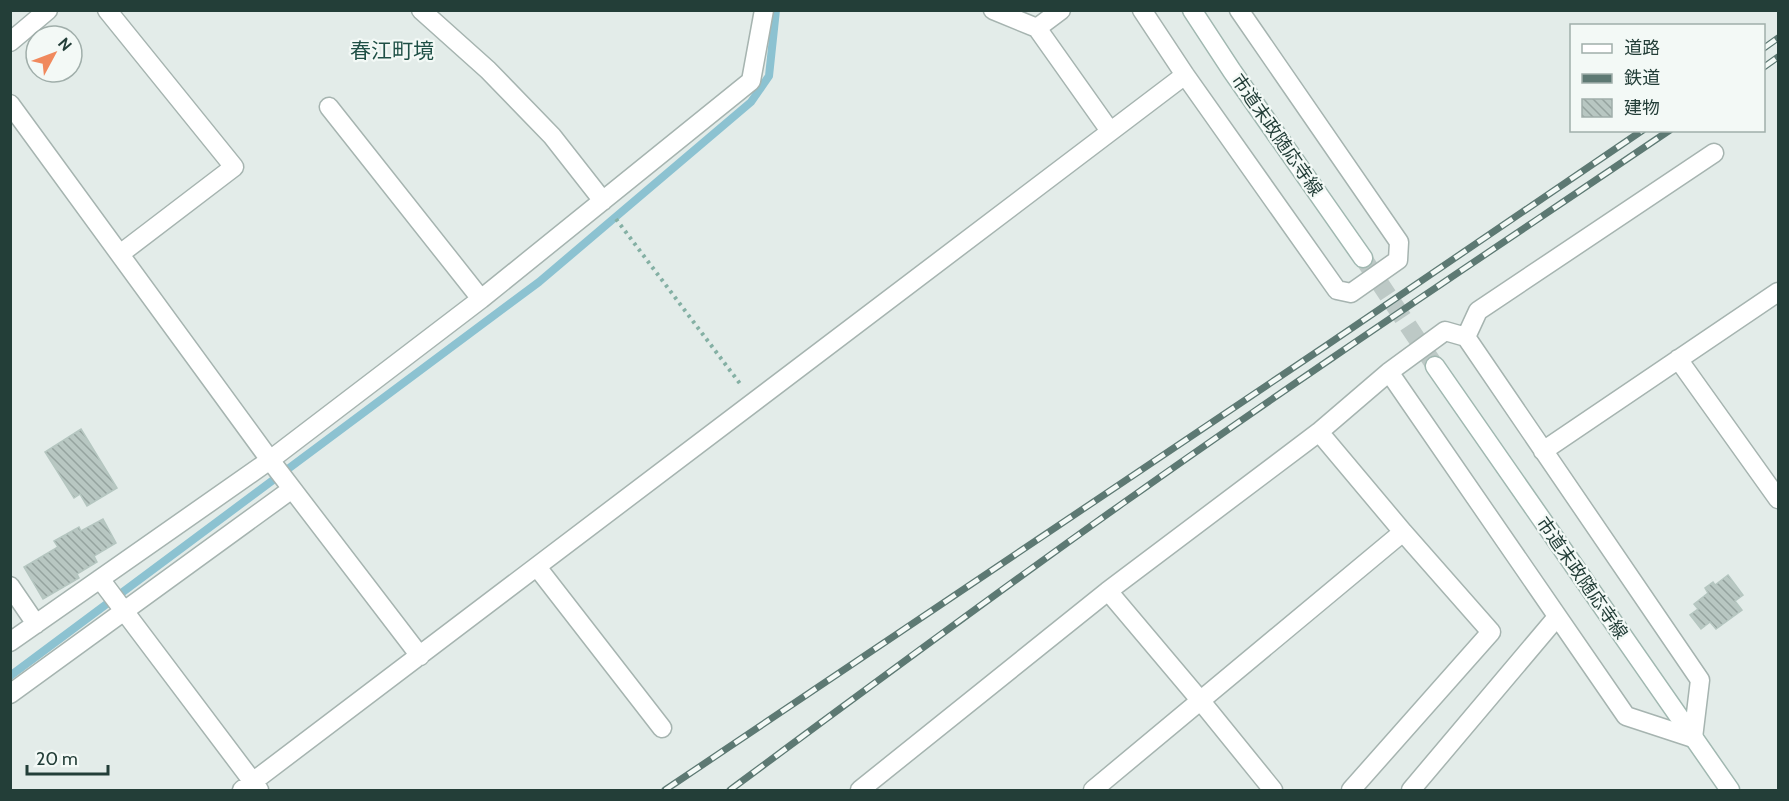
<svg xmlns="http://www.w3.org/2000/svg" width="1789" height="801" font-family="Cabin,'Noto Sans JP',sans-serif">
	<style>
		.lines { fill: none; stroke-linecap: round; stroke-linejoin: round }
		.stream { stroke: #8cc2d1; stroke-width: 8 }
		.building { fill: url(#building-back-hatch); stroke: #b5c6c0; stroke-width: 1.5 }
		.secondary-tunnel { stroke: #bdc9c6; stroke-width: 18; stroke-dasharray: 18 9; stroke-linecap: butt }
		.street-casing { stroke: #a6b4b0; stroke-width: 21 }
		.secondary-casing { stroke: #a1b8b1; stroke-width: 21 }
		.path { stroke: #84b0a4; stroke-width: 4; stroke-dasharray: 3 4.5; stroke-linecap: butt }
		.street { stroke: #fff; stroke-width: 18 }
		.secondary { stroke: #fff; stroke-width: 18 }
		.rail-casing { stroke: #5d7973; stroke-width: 7 }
		.rail { stroke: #f3f9f6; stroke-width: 4.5; stroke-dasharray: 14; stroke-linecap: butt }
		.labels { text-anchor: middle; stroke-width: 4.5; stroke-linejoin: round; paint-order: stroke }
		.street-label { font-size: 18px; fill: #233e38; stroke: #f3f9f6 }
		.quarter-label { font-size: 21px; fill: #1f5046; stroke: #f3f9f6 }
	</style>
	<defs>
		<pattern id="building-back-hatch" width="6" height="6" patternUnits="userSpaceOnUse" patternTransform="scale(1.5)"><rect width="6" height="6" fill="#b8c7c2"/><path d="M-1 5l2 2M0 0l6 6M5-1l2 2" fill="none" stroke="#95a39f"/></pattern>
	</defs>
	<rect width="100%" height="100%" fill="#e3ece9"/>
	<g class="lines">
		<path class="stream" d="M10,676L539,282L751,102L769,76L776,10"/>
	</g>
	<path class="building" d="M81,429L117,488L87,506L80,494L74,498L45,452Z
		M103,519L116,543L94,556L97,562L77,574L79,578L43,599L24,567L58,547L54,541L79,527L81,531Z
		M1728,575L1743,595L1735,601L1742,610L1716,629L1710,622L1701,629L1690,615L1698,609L1694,604L1708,593L1705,588L1713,582L1715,585Z"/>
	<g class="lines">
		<path class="secondary-tunnel" d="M1363,258L1435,366"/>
		<g class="street-casing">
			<path id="street" d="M107,10L234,167L120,254
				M421,10L488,70L552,136L603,201
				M993,10L1037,28L1061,10
				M1142,10L1185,75L1337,290L1351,293L1398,260L1399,242L1239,10
				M1037,28L1110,131
				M10,42L48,10
				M10,104L270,460L420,656
				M329,107L481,299
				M1466,337L1478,311L1714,153
				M1678,359L1778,499
				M1319,432L1389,372L1445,331L1466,337L1700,680L1693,738L1626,716L1389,372
				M1543,451L1778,292
				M537,567L662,728
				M100,579L259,790
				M10,586L36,624
				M1108,591L1200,700L1273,790
				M10,642L270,460L481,299L751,81L764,10
				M10,694L292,489
				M242,790L1185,75
				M860,790L1108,591L1319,432L1403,532L1491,632L1351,790
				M1093,790L1403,532
				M1411,790L1557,617"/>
		</g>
		<g class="secondary-casing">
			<path id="secondary" d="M1192,10L1232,71L1363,258
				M1435,366L1730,790"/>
		</g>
		<path class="path" d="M616,219L741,385"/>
		<use href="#street" class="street"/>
		<use href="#secondary" class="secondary"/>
		<g class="rail-casing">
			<path id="rail" d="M1764,48L1778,38
				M1764,67L1778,57
				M665,790L1327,345L1643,130
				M730,790C861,693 993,595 1126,501C1305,374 1488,253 1670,130"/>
		</g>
		<use href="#rail" class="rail"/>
	</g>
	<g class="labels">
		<g class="street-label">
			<text transform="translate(1277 135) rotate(55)" y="6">市道末政随応寺線</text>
			<text transform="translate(1582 578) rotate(55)" y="6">市道末政随応寺線</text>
		</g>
		<g class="quarter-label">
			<text x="392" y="58">春江町境</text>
		</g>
	</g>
	<rect width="1789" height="801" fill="none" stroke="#233e38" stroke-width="24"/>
	<rect x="1570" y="24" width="195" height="108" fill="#f3f9f6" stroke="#a0aeaa" stroke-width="1.5"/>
	<rect x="1582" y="44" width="30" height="9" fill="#ffffff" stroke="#a0aeaa" stroke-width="1.5"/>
	<text x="1624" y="54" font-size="18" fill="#233e38">道路</text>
	<rect x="1582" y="74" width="30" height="9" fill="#5d7973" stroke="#a0aeaa" stroke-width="1.5"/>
	<text x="1624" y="84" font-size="18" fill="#233e38">鉄道</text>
	<rect x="1582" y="99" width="30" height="18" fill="url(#building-back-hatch)" stroke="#a0aeaa" stroke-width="1.5"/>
	<text x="1624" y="114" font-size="18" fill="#233e38">建物</text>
	<g transform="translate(54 54) rotate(49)"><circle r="28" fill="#f3f9f6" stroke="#a0aeaa" stroke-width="1.5"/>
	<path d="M0-4.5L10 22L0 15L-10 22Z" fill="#f0895d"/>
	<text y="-9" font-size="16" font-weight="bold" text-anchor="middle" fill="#233e38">N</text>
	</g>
	<path d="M27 765v9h81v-9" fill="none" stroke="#233e38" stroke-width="3"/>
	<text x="36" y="765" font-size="18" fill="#233e38" stroke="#f3f9f6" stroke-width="4.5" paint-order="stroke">20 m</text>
</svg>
